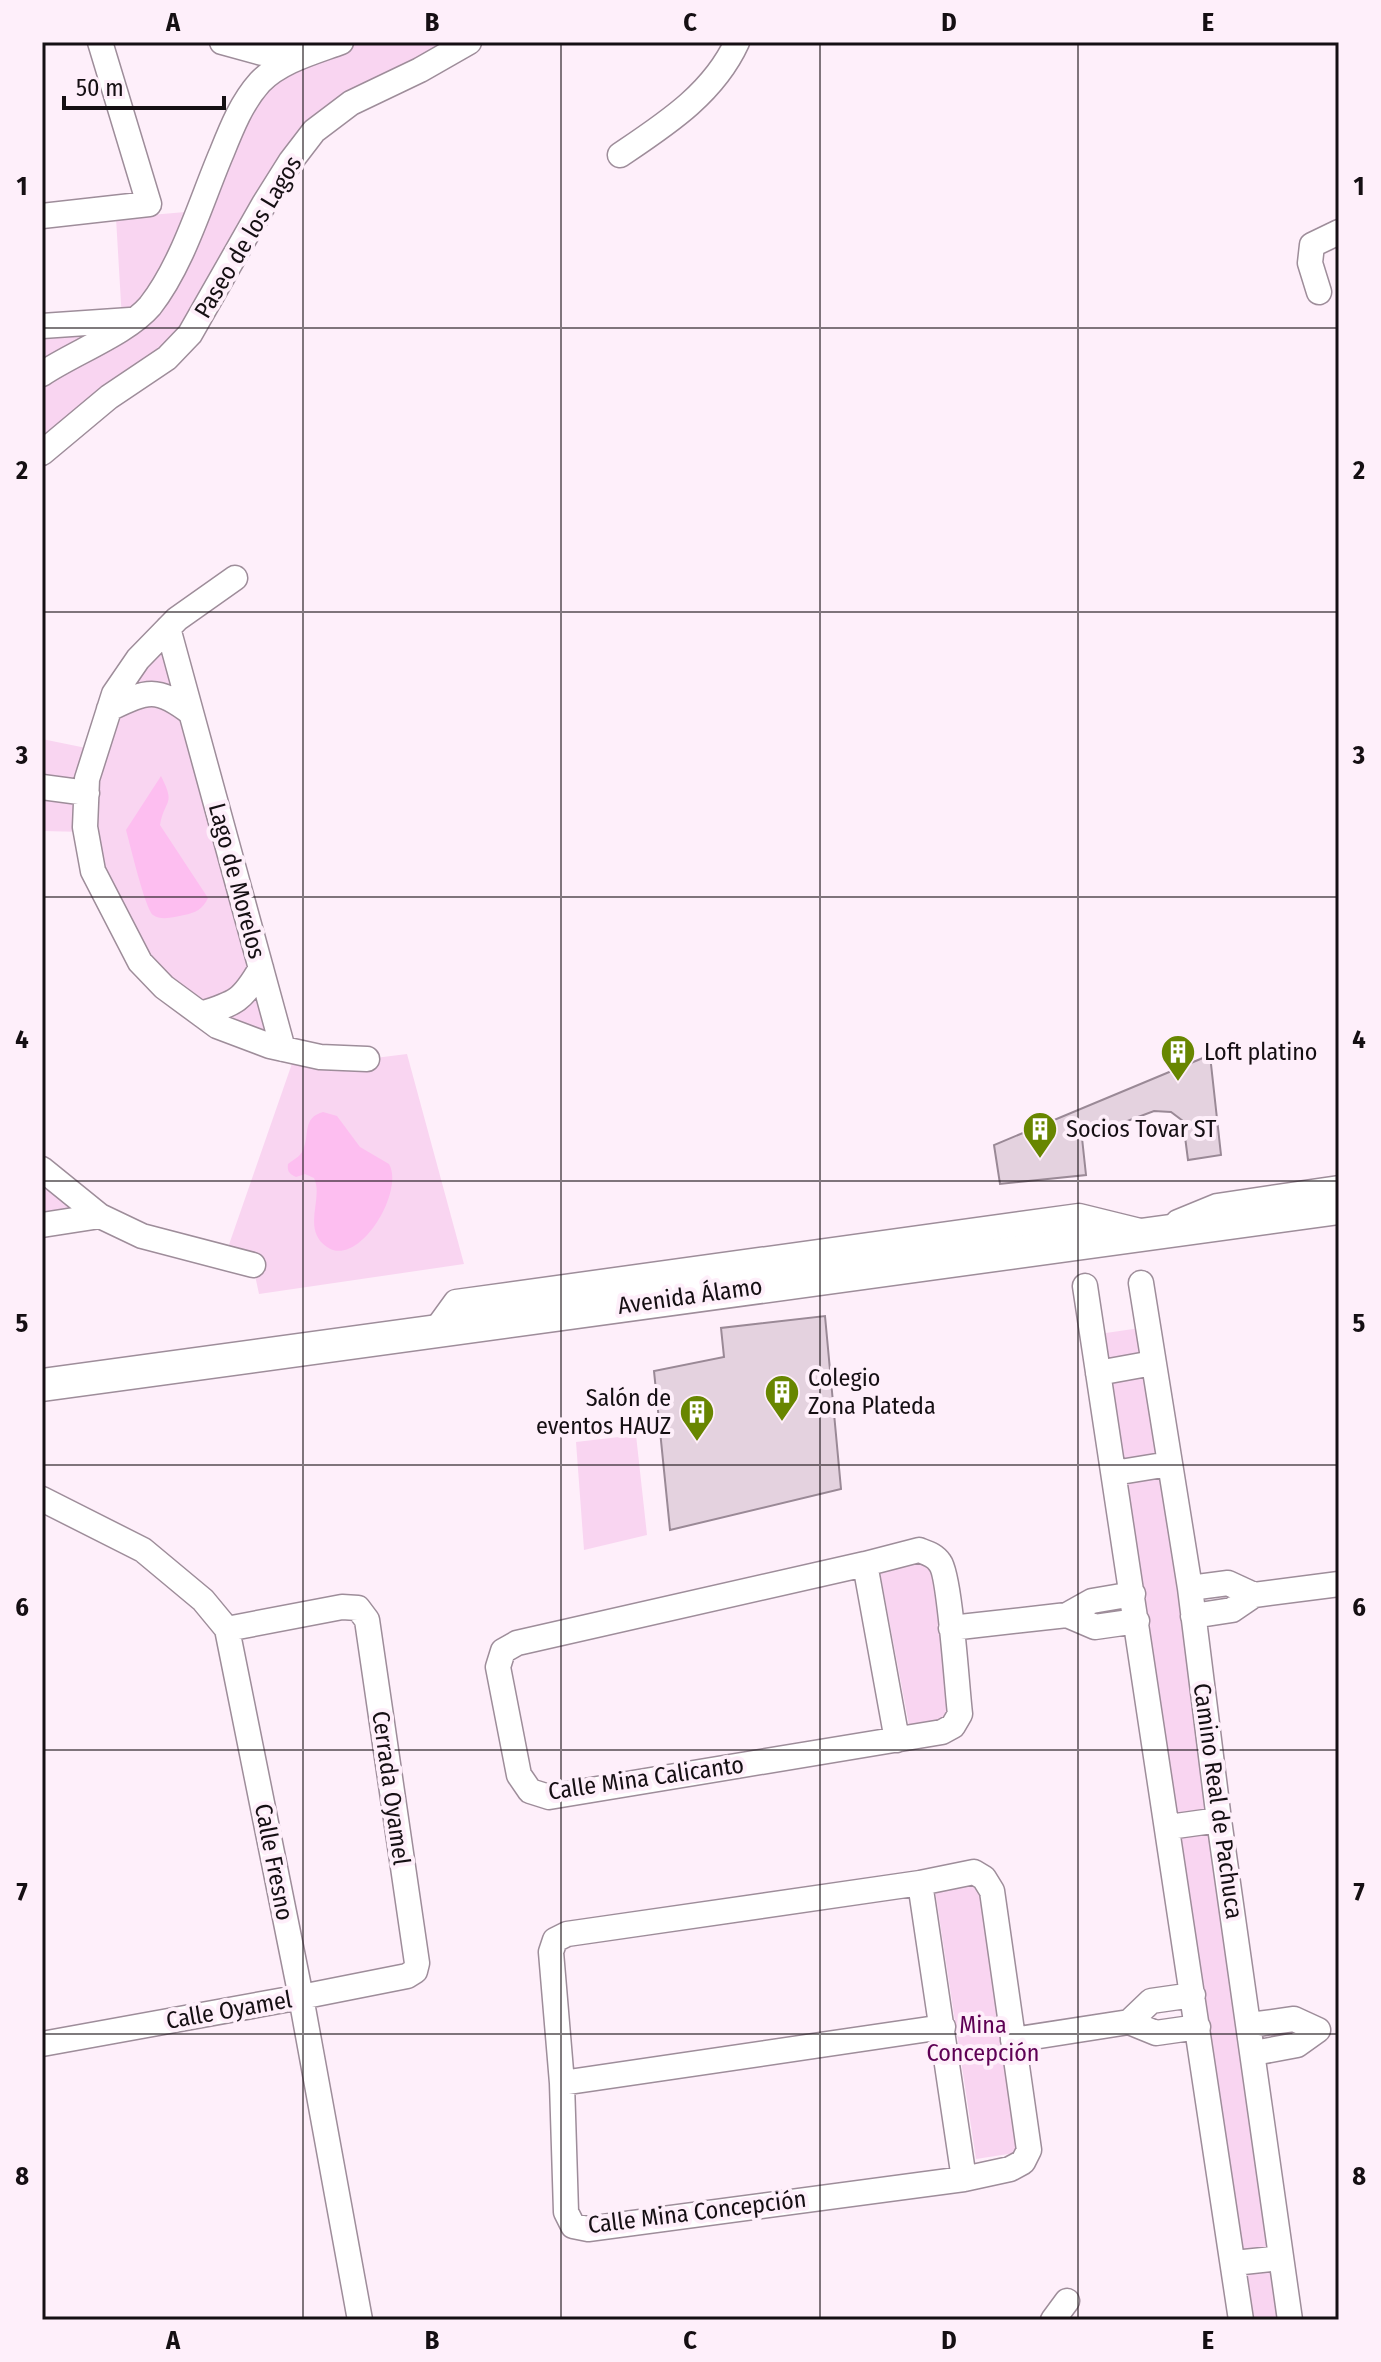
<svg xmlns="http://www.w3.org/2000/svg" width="1381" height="2362" font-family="'Fira Sans Condensed',sans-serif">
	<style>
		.green { fill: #f9d5f1 }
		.water { fill: #fdbef0 }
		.building { fill: #e4d2df; stroke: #9a8996; stroke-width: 2 }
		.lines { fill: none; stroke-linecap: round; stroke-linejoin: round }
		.minor-casing { stroke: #9e8d9a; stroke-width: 27 }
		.tertiary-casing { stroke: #9e8d9a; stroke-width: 35 }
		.minor { stroke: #fff; stroke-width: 24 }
		.tertiary { stroke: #fff; stroke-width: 32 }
		.grid { fill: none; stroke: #150f13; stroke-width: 2; stroke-opacity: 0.55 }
		.labels { text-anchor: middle; stroke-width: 8; stroke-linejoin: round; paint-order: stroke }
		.street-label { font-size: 24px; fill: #150f13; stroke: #feeffa }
		.poi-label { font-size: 24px; fill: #150f13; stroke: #feeffa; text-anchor: start }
		.park-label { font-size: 24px; fill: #5e0054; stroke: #feeffa }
		.neatline { fill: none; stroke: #150f13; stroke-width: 3 }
		.grid-label { font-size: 26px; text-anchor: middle; font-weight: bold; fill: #150f13 }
	</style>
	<rect width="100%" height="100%" fill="#feeffa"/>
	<path class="green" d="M341,42H469L314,131L190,334L42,453V326L122,320L116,218L197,211L261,81Z
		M168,628L283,1049L164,987L86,832L42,831V739L96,750Z
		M296,1052L367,1059L407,1054L464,1264L259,1294L253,1266L224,1259Z
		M42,1169L100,1216L42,1225Z
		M1147,1327L1290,2320H1241L1092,1335Z
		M636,1435L647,1535L584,1550L576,1442Z
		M931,1559L956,1717L909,1725L879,1567Z
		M982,1881L1021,2152L976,2159L935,1890Z"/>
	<path class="water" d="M161,776C176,806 165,798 160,825L208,898C203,909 195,913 184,915C175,917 161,921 153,915C145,908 130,844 126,830Z
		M323,1112L337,1116L360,1147L389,1164C405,1191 359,1269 327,1247C301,1229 324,1198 314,1178L305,1174L296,1177C289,1174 287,1171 288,1164C294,1159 300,1157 303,1150C310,1134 302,1118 323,1112Z"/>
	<path class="building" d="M1210,1055L1221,1155L1188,1160L1183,1121L1171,1112L1154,1111L1082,1138L1086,1175L1000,1184L994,1145Z
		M825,1316L841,1489L670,1530L654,1371L724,1357L721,1328Z"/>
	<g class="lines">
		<g class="minor-casing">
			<path id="minor" d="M222,42L262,53H305
				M620,155C666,124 713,94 737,42
				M42,216L149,204L100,42
				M1319,292L1310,263L1312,245L1339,232
				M42,326L130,320
				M42,374C73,353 127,333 150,306C183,264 201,201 222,152C232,127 242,102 260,82C280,61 314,52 341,42
				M42,453L109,397L167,358L190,334L264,204L291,161L314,131L351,103L420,70L469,42
				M235,578L177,619L138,659L114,694L87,779L85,827L93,871L140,962L164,987L217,1026L270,1046L320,1057L367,1059
				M168,628L283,1049
				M109,709C147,691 156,686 191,713
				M42,787L87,793
				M201,1014C236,1003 242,1001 261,968
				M42,1169L100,1216L42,1225
				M100,1216L142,1236L253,1265
				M1178,1222L1217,1206L1339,1188
				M1141,1283L1190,1588L1219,1820L1290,2320
				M1085,1286L1241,2320
				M435,1331L456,1302L1079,1216L1140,1231
				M1098,1373L1153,1363
				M1114,1473L1169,1464
				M42,1499L143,1550L203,1600L227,1629L301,1997L360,2320
				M919,1550C927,1553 935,1555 940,1563C950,1576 957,1690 960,1714L953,1726L942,1732L549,1797L530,1791L519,1775L498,1667L503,1651L517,1643L865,1564Z
				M865,1564L897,1740
				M1190,1588L1228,1583L1254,1595L1232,1610L1193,1616
				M1133,1594L1092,1601L1067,1615L1095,1627L1137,1621
				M1254,1595L1339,1584
				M951,1628L1067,1615
				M1169,1827L1219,1820
				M974,1872L984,1878L992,1891L1029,2150L1023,2162L1010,2169L964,2179L588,2229L573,2226L566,2212L562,2083L551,1952L555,1940L567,1934L920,1883Z
				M920,1883L964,2179
				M1193,1995L1151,2001L1129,2022L1156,2033L1198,2027
				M1250,2025L1294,2019L1318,2030L1297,2045L1254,2053
				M1013,2040L1129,2022
				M42,2044L301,1997L407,1976L415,1971L417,1963L367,1620L358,1608L342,1607L227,1629
				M562,2083L943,2027
				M1234,2263L1281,2258
				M1053,2320L1067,2301"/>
		</g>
		<g class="tertiary-casing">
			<path id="tertiary" d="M42,1385L1339,1208"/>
		</g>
		<use href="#minor" class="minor"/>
		<use href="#tertiary" class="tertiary"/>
	</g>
	<path class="grid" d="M303,42V2320M561,42V2320M820,42V2320M1078,42V2320M42,328H1339M42,612H1339M42,897H1339M42,1181H1339M42,1465H1339M42,1750H1339M42,2034H1339"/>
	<defs>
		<g id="building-pin" transform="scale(1.8)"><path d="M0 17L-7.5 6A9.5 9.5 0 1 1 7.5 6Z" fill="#688600" stroke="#feeffa"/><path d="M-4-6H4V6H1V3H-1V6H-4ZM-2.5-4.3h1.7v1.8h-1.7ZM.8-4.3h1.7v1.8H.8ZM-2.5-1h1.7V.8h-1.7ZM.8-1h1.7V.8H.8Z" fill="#fff"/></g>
	</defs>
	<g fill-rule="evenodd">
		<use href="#building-pin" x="1178" y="1052"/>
		<use href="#building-pin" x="1040" y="1129"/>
		<use href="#building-pin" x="782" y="1392"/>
		<use href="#building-pin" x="697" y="1412"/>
	</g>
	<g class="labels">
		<g class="street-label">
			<text transform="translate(248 237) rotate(-59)" y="8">Paseo de los Lagos</text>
			<text transform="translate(237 881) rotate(75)" y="8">Lago de Morelos</text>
			<text transform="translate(690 1296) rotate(-8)" y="8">Avenida Álamo</text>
			<text transform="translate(646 1778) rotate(-8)" y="8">Calle Mina Calicanto</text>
			<text transform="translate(391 1788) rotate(82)" y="8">Cerrada Oyamel</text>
			<text transform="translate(1218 1801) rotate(82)" y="8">Camino Real de Pachuca</text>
			<text transform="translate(274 1862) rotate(79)" y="8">Calle Fresno</text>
			<text transform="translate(229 2010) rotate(-10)" y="8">Calle Oyamel</text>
			<text transform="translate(697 2212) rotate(-7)" y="8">Calle Mina Concepción</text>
		</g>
		<g class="poi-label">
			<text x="1204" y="1060">Loft platino</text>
			<text x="1066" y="1137">Socios Tovar ST</text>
			<text x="808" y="1386">Colegio<tspan x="808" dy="28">Zona Plateda</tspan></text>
			<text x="671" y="1406" text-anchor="end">Salón de<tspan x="671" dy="28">eventos HAUZ</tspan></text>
		</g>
		<g class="park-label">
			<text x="983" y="2033">Mina<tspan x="983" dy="28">Concepción</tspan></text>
		</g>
	</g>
	<rect width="1381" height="2362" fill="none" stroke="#feeffa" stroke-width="88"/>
	<path d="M64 96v12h160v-12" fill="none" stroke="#150f13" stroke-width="4"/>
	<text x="76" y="96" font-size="24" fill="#150f13" stroke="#feeffa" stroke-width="6" paint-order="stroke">50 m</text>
	<rect x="44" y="44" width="1293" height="2274" class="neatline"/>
	<g class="grid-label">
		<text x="173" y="31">A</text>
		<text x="432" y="31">B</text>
		<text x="690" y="31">C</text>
		<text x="949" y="31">D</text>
		<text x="1208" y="31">E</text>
		<text x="22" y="195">1</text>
		<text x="1359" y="195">1</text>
		<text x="22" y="479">2</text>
		<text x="1359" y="479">2</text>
		<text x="22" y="764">3</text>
		<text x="1359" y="764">3</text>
		<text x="22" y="1048">4</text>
		<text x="1359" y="1048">4</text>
		<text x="22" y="1332">5</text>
		<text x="1359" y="1332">5</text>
		<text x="22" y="1616">6</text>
		<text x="1359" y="1616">6</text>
		<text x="22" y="1901">7</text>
		<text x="1359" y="1901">7</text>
		<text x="22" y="2185">8</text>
		<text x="1359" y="2185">8</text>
		<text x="173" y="2349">A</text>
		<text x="432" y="2349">B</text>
		<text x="690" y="2349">C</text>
		<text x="949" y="2349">D</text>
		<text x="1208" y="2349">E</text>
	</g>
</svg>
